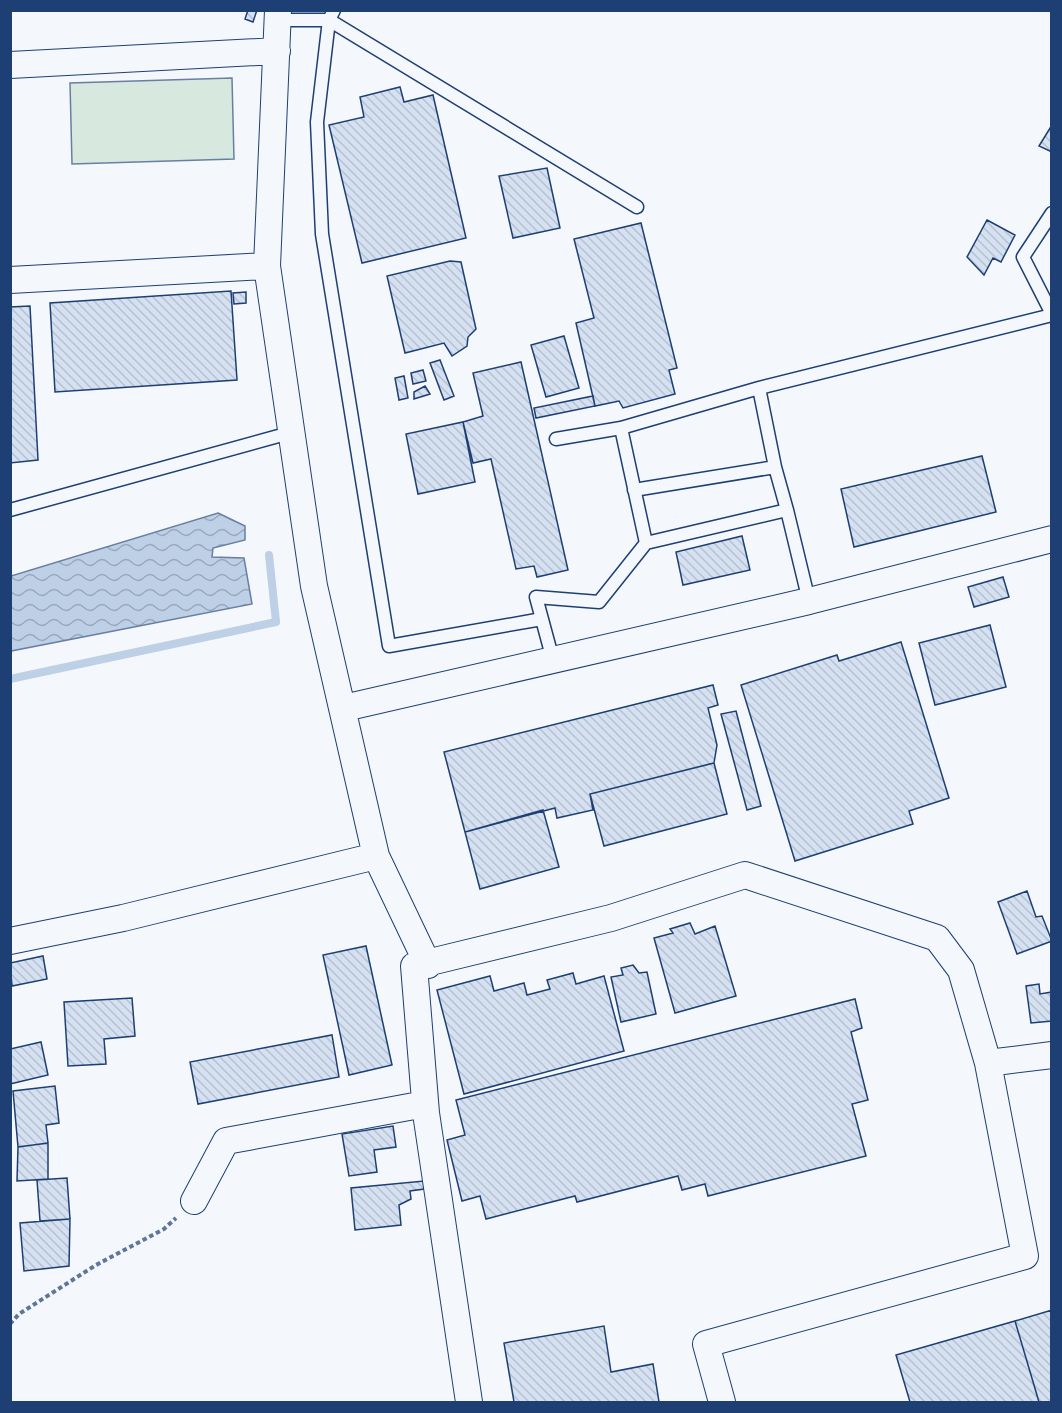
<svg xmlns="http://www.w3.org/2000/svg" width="1062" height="1413" font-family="Raleway,sans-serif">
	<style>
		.green { fill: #d7e8df; stroke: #687fa3; stroke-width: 1.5 }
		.water { fill: url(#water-waves); stroke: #687fa3; stroke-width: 1.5 }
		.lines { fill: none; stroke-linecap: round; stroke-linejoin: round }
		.stream { stroke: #bed0e5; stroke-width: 8 }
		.building { fill: url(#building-back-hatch); stroke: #1d3f73; stroke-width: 1.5 }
		.lane-casing { stroke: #1d3f73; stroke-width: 15 }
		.street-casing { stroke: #1d3f73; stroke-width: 28 }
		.path { stroke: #5e769c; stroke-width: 4; stroke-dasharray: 4.5 3; stroke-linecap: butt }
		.lane { stroke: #f4f7fb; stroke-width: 12 }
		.street { stroke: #f4f7fb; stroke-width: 26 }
	</style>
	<defs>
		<pattern id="water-waves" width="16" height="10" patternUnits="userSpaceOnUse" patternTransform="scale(1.5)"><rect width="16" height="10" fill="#bed0e5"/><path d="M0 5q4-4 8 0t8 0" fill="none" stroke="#9aaabe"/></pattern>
		<pattern id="building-back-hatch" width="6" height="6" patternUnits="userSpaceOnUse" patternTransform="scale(1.5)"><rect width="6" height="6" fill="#d5e0f0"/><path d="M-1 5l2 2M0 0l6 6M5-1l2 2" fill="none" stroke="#b6c1d1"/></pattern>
	</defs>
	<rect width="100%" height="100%" fill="#f4f7fb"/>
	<path class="green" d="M232,78L234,159L72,164L70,83Z"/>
	<path class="water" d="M218,513L245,526V540L213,548L212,557L244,558L252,604L11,651V576Z"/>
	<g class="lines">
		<path class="stream" d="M10,679L276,622L269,555"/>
	</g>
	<path class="building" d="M248,10H257L253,22L245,19Z
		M400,87L404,102L433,95L466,238L362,263L329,125L364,117L360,97Z
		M1052,125V152L1039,146Z
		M547,168L560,228L513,238L499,176Z
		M987,220L1015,235L1001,262L993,258L984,275L967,257Z
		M641,223L677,368L669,370L675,394L623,408L619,401L595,406L576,323L594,318L574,239Z
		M450,261L461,262L476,329L468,337L467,346L452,356L444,343L405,353L387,276Z
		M231,291L237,380L55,392L50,303Z
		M246,292V303L234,304L233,293Z
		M30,306L38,460L10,463V307Z
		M564,336L579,388L546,397L531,345Z
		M440,360L454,396L444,400L430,363Z
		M521,362L568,570L537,577L534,566L516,569L491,459L473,463L463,422L483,416L473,373Z
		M423,370L426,381L413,384L411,373Z
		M404,376L408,398L399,400L395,378Z
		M425,386L430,394L414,399V392Z
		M593,396L595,406L536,418L534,408Z
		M463,422L475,482L418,494L406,434Z
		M982,456L996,512L854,547L841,489Z
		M742,536L750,570L683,585L676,552Z
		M1003,577L1009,597L974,607L968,587Z
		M990,625L1006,687L935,705L919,643Z
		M901,642L949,798L909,811L913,824L795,861L741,685L837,655L839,661Z
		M713,685L718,705L708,708L717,745L714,763L590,794L593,810L557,818L555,808L465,832L444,752Z
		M736,711L761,806L747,810L721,714Z
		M714,763L727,814L604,846L590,794Z
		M543,810L559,867L480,889L465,832Z
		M1027,891L1036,917L1042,916L1052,941L1017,954L998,902Z
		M690,923L695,934L715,926L736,996L675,1013L654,938L673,933L670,929Z
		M366,946L392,1065L349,1075L323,955Z
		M43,956L47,979L12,986L10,963Z
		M633,965L639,973L647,972L656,1014L621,1022L611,977L623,975L621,968Z
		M573,973L576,984L604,976L624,1051L464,1094L437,990L490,976L494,991L524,983L527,995L550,989L547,980Z
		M1039,984L1040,994L1052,992V1021L1031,1023L1026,986Z
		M132,998L135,1036L104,1039L106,1064L68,1066L64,1002Z
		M855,999L862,1028L851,1032L868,1100L852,1104L866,1156L708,1196L705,1184L682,1190L678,1176L577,1202L575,1196L486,1219L480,1196L462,1201L447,1140L465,1135L456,1100Z
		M332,1035L339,1077L198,1104L190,1062Z
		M41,1042L48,1075L10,1084V1049Z
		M55,1086L59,1123L46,1125L48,1143L18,1147L13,1091Z
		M393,1126L396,1147L374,1150L377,1172L349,1176L342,1134Z
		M48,1143V1179L17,1181L18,1147Z
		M67,1178L70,1219L40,1221L37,1180Z
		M424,1181V1189L410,1191L411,1199L399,1205L401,1225L355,1230L351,1188Z
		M70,1219L69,1266L24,1271L20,1223Z
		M1052,1310V1402H1039L1015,1321Z
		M1015,1321L1039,1402H910L896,1355Z
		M604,1326L611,1372L653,1364L659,1402H514L504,1343Z"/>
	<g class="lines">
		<g class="lane-casing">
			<path id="lane" d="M278,20H329L334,10
				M1052,213L1023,257L1052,314
				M759,388L1052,315
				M621,428L759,388L775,467L634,490
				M556,439L621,428L646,543
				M775,467L787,510
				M10,510L293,432
				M542,619L389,646L322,234L317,122L329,20L637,207
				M553,660L536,597L599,602L646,543L787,510L809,601"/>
		</g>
		<g class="street-casing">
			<path id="street" d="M278,10L267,266L314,586L376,856L428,965
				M10,65L277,51
				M10,280L267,266
				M344,708L809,601L1052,539
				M10,941L123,918L376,856
				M988,1063L1052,1055
				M194,1201L226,1141L425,1104
				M469,1402L426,1113L414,966L611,918L745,875L937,938L961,970L988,1063L1025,1256L706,1344L722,1402"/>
		</g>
		<path class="path" d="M10,1324L19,1314L96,1265L164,1229L176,1218"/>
		<use href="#lane" class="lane"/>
		<use href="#street" class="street"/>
	</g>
	<rect width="1062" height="1413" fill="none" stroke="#1d3f73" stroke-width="24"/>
</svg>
